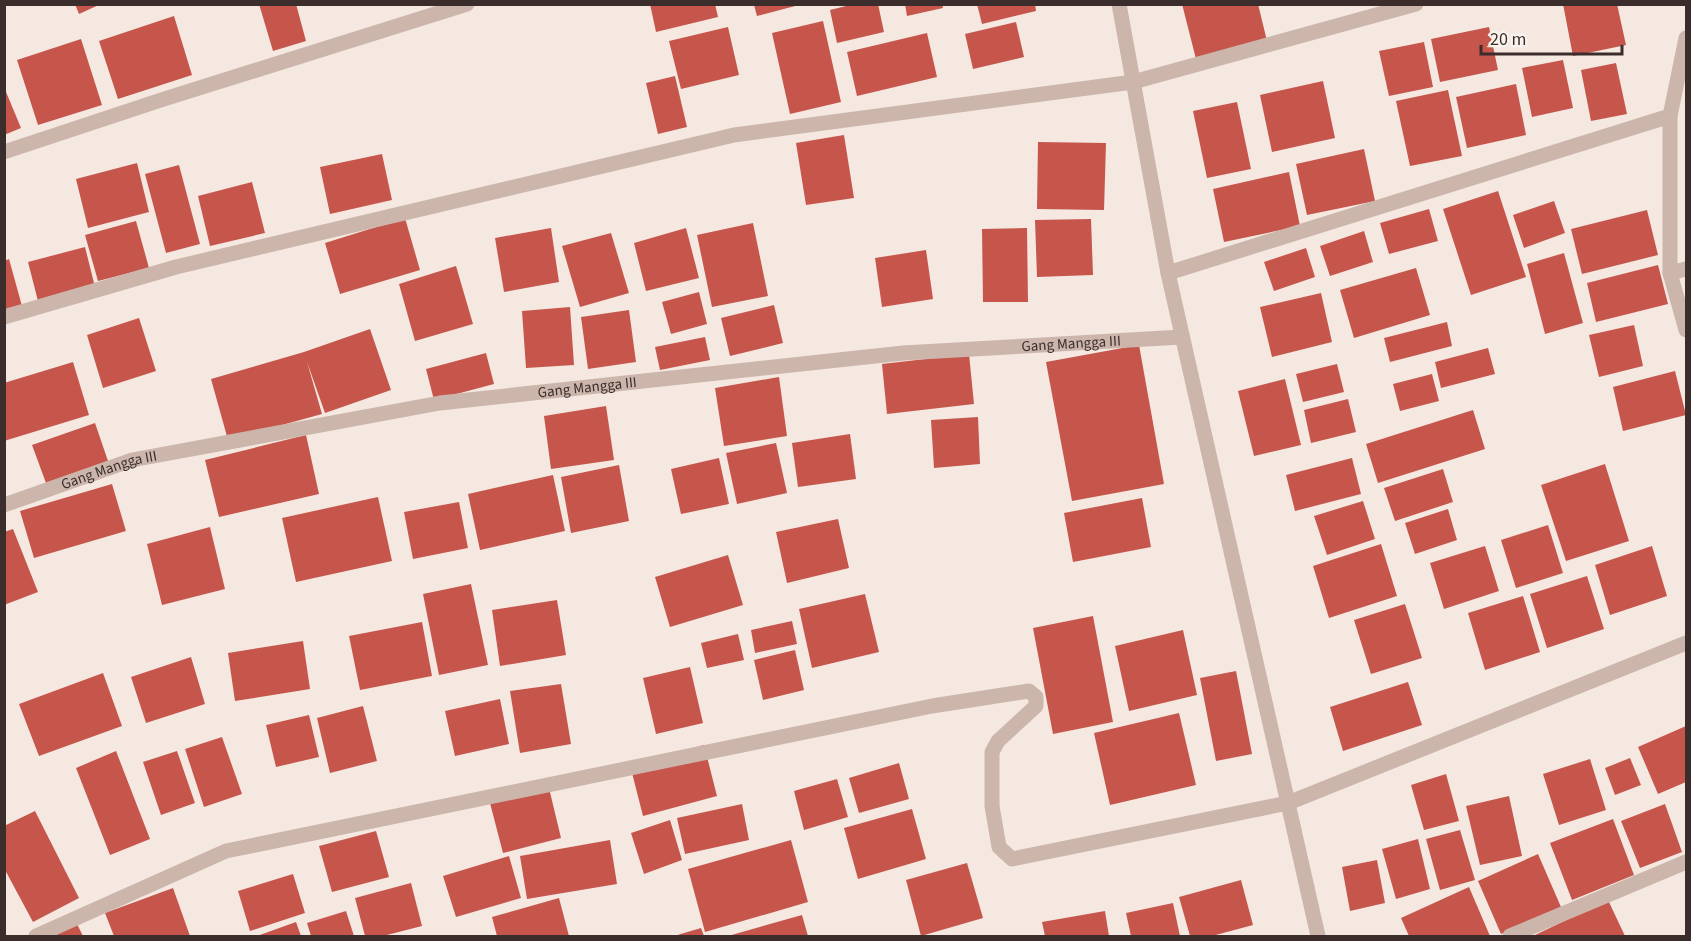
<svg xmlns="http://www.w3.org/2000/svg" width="1691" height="941" font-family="'Source Sans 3',sans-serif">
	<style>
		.building { fill: #c6564c }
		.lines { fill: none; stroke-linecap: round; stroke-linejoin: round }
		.minor { stroke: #ccb6ac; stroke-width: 15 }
		.labels { text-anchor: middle; stroke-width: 4.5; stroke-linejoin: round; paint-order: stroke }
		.street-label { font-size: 15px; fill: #3a2d2b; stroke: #fbf3ee }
	</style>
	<rect width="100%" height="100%" fill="#f4e8e1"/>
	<path class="building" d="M75,4H101L79,14Z
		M259,4H296L306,41L273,51Z
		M650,4H715L718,17L656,32Z
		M854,4H878L884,32L837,43L830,10Z
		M905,4H942L943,8L907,16Z
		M977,4H1035L1036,11L982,24Z
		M1182,4H1258L1267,41L1196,59Z
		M1563,4H1617L1626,45L1573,56Z
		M754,5H799L757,16Z
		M174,16L192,75L118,99L99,41Z
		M823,21L841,102L790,114L772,33Z
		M1016,22L1024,57L973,69L965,34Z
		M728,27L739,75L681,89L669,41Z
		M1489,27L1498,70L1440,82L1431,39Z
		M927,33L937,77L857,96L847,52Z
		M81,39L102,105L38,125L17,60Z
		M1424,42L1433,87L1389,96L1379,51Z
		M1563,60L1573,108L1532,117L1522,68Z
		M1616,63L1627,114L1591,121L1581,70Z
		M675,76L687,127L658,134L646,83Z
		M1323,81L1335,138L1272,152L1260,95Z
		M1516,84L1526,135L1467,148L1456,97Z
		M4,87L21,128L4,135Z
		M1448,90L1462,156L1410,166L1396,101Z
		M1237,102L1251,169L1207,178L1193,111Z
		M844,135L854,198L806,205L796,143Z
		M1038,142L1106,143L1104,210L1037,209Z
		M1364,149L1375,201L1307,215L1296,164Z
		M382,154L392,200L330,214L320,167Z
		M137,163L149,212L88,228L76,179Z
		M179,165L200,244L166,253L145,174Z
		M1289,172L1300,226L1224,242L1213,189Z
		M252,182L265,233L210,246L198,196Z
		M1498,191L1526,277L1471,295L1443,209Z
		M1554,201L1565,233L1524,248L1513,215Z
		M1429,209L1438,241L1389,254L1380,223Z
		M1647,210L1658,255L1582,274L1571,229Z
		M405,218L420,270L340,294L325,243Z
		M1091,219L1093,275L1037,277L1035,220Z
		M136,221L149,268L98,281L85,235Z
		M753,223L768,296L712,307L697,235Z
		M551,228L559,282L504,292L495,238Z
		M686,228L699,278L646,291L634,243Z
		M1027,228L1028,302H983L982,229Z
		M1364,231L1373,262L1330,276L1320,246Z
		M611,233L629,293L580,307L562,246Z
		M85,247L95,287L38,301L28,262Z
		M1306,248L1315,277L1274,291L1264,262Z
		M926,250L933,299L882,307L875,258Z
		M1564,253L1583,323L1545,334L1527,264Z
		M9,259L22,306L4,311V261Z
		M1658,265L1668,304L1596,322L1587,283Z
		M456,266L473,324L415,341L399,284Z
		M1416,268L1430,315L1354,338L1340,290Z
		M699,292L707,324L671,334L662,302Z
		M1321,293L1332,342L1272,357L1260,307Z
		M774,305L783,343L730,356L721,318Z
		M570,307L574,365L526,368L522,311Z
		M629,310L636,362L588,369L581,317Z
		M139,318L156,371L103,388L87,335Z
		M1447,322L1452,346L1390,362L1384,338Z
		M1634,325L1643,366L1599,377L1589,335Z
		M370,329L391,390L325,413L307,362L322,414L228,440L211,379L304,352Z
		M705,337L710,360L660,370L655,347Z
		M1139,345L1164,484L1072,501L1046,362Z
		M1488,348L1495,374L1441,388L1435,362Z
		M486,353L494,384L434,400L426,369Z
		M969,354L974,404L887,414L882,364Z
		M73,362L89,415L4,441V383Z
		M1337,364L1344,392L1303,402L1296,374Z
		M1675,371L1686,415L1623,431L1613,387Z
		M1432,374L1439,401L1400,411L1393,384Z
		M779,377L787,436L724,446L715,388Z
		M1285,379L1301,445L1254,456L1238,391Z
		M1348,399L1356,432L1311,443L1304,410Z
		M606,406L614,460L551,469L544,416Z
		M1473,410L1485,449L1378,483L1366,444Z
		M978,417L980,464L934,468L931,420Z
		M95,423L108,461L46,483L32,445Z
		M850,434L856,479L798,487L792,443Z
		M306,435L319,494L219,517L205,460Z
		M776,443L787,493L737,504L726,453Z
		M719,458L729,504L681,514L671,469Z
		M1352,458L1361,494L1295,511L1286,475Z
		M1605,464L1629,541L1566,561L1541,485Z
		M619,465L629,521L571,533L561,477Z
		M1443,469L1453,502L1395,521L1384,488Z
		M553,475L565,531L480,550L468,494Z
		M112,484L126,531L34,558L20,511Z
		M378,497L392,561L296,582L282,518Z
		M1142,498L1151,547L1073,562L1064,513Z
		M1363,501L1375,539L1327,555L1314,516Z
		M459,502L468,548L413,559L404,512Z
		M1448,509L1457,540L1415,554L1405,523Z
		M838,519L849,568L787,583L776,532Z
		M1548,525L1563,573L1516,588L1501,540Z
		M210,527L225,589L162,605L147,544Z
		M13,529L38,592L4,605V532Z
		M1381,544L1397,596L1329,618L1313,566Z
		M1485,546L1499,591L1444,609L1430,563Z
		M1652,546L1667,596L1610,615L1595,565Z
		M728,555L743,605L670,627L655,577Z
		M1587,576L1604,629L1547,648L1530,594Z
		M471,584L488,665L439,675L423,594Z
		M865,594L879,652L812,668L799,609Z
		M1523,596L1540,652L1485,670L1468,613Z
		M557,600L566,655L500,666L492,610Z
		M1405,604L1422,658L1371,674L1354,620Z
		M1093,616L1113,722L1053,734L1033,628Z
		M792,621L797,644L755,653L751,630Z
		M422,622L432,676L360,690L349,636Z
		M1183,630L1197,695L1129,711L1115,646Z
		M738,634L744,660L707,668L701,643Z
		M303,641L310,689L235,701L228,653Z
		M795,650L804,690L763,700L754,660Z
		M191,657L205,704L146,723L131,677Z
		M690,667L703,723L656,734L643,678Z
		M1236,671L1252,754L1216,761L1200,678Z
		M103,673L122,726L39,756L19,704Z
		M1408,682L1422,725L1343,751L1330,707Z
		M561,684L571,744L520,753L510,691Z
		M500,699L509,744L455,756L445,711Z
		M363,706L377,761L330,773L317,718Z
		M1179,713L1196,785L1110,805L1094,733Z
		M309,715L319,757L276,767L266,725Z
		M1686,726V782L1658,794L1638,747Z
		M222,737L242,794L204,807L185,749Z
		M704,745L717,796L643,816L630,765Z
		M116,751L150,839L110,855L76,768Z
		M177,751L195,803L161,815L143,762Z
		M1630,758L1641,785L1615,795L1605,768Z
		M1590,759L1606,810L1559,825L1543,774Z
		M899,763L909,799L859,813L849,778Z
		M1446,774L1459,821L1424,830L1411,785Z
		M837,779L848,817L804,830L794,791Z
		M549,788L561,838L503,853L490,803Z
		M1509,796L1522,856L1480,865L1466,806Z
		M742,804L749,840L685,854L677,818Z
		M1665,804L1682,852L1640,868L1621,821Z
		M912,809L926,859L858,879L844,828Z
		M35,811L79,898L33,922L4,868V826Z
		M1613,819L1634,875L1572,900L1550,843Z
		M670,820L682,860L644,874L631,833Z
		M1460,830L1475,880L1440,890L1426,839Z
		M376,831L389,877L332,892L319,846Z
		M1418,839L1430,889L1396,899L1382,849Z
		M610,840L617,884L527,899L520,856Z
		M791,840L808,902L705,932L688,869Z
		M1538,854L1561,907L1501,934L1478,881Z
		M509,856L521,898L456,917L443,876Z
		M1377,860L1385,903L1350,911L1342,867Z
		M967,863L983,918L921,936L906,880Z
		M293,874L305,913L250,931L238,891Z
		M1241,880L1253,925L1212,936H1190L1179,897Z
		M411,883L422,926L383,936H365L355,898Z
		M1469,887L1490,936H1409L1401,918Z
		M173,888L190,936H114L105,913Z
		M559,898L569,936H497L492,917Z
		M1608,900L1625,936H1533Z
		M1173,903L1180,936H1131L1126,913Z
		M346,911L354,936H311L307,923Z
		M1105,911L1109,936H1045L1042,922Z
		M802,915L808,936H728Z
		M296,922L301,936H257Z
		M77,924L83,936H50Z
		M701,928L704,936H674Z"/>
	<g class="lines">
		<g class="minor">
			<path d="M1119,4L1168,273L1318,936"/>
			<path d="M1686,38L1670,116V273L1686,330"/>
			<path d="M4,152L161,100L467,4"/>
			<path d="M1168,273L1670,116"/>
			<path d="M1670,273L1686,269"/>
			<path d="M4,317L176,267L734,135L1133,82L1416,4"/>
			<path id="s1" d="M4,505L132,460L440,403L903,353L1182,337"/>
			<path d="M36,936L226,851L932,706L1029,691L1036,697V706L998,741L992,752V806L999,847L1012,859L1288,803L1686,643"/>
			<path d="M1510,936L1686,862"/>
		</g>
	</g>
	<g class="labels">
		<g class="street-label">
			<text dy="5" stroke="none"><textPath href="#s1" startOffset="1083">Gang Mangga III</textPath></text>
			<text dy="5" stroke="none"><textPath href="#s1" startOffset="597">Gang Mangga III</textPath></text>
			<text dy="5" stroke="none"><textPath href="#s1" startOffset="111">Gang Mangga III</textPath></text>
		</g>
	</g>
	<rect width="1691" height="941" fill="none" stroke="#3a2d2b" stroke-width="12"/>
	<path d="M1481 45v9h141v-9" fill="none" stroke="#3a2d2b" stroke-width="3"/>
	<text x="1490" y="45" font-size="18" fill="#3a2d2b" stroke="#fbf3ee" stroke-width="4.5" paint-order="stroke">20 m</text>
</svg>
